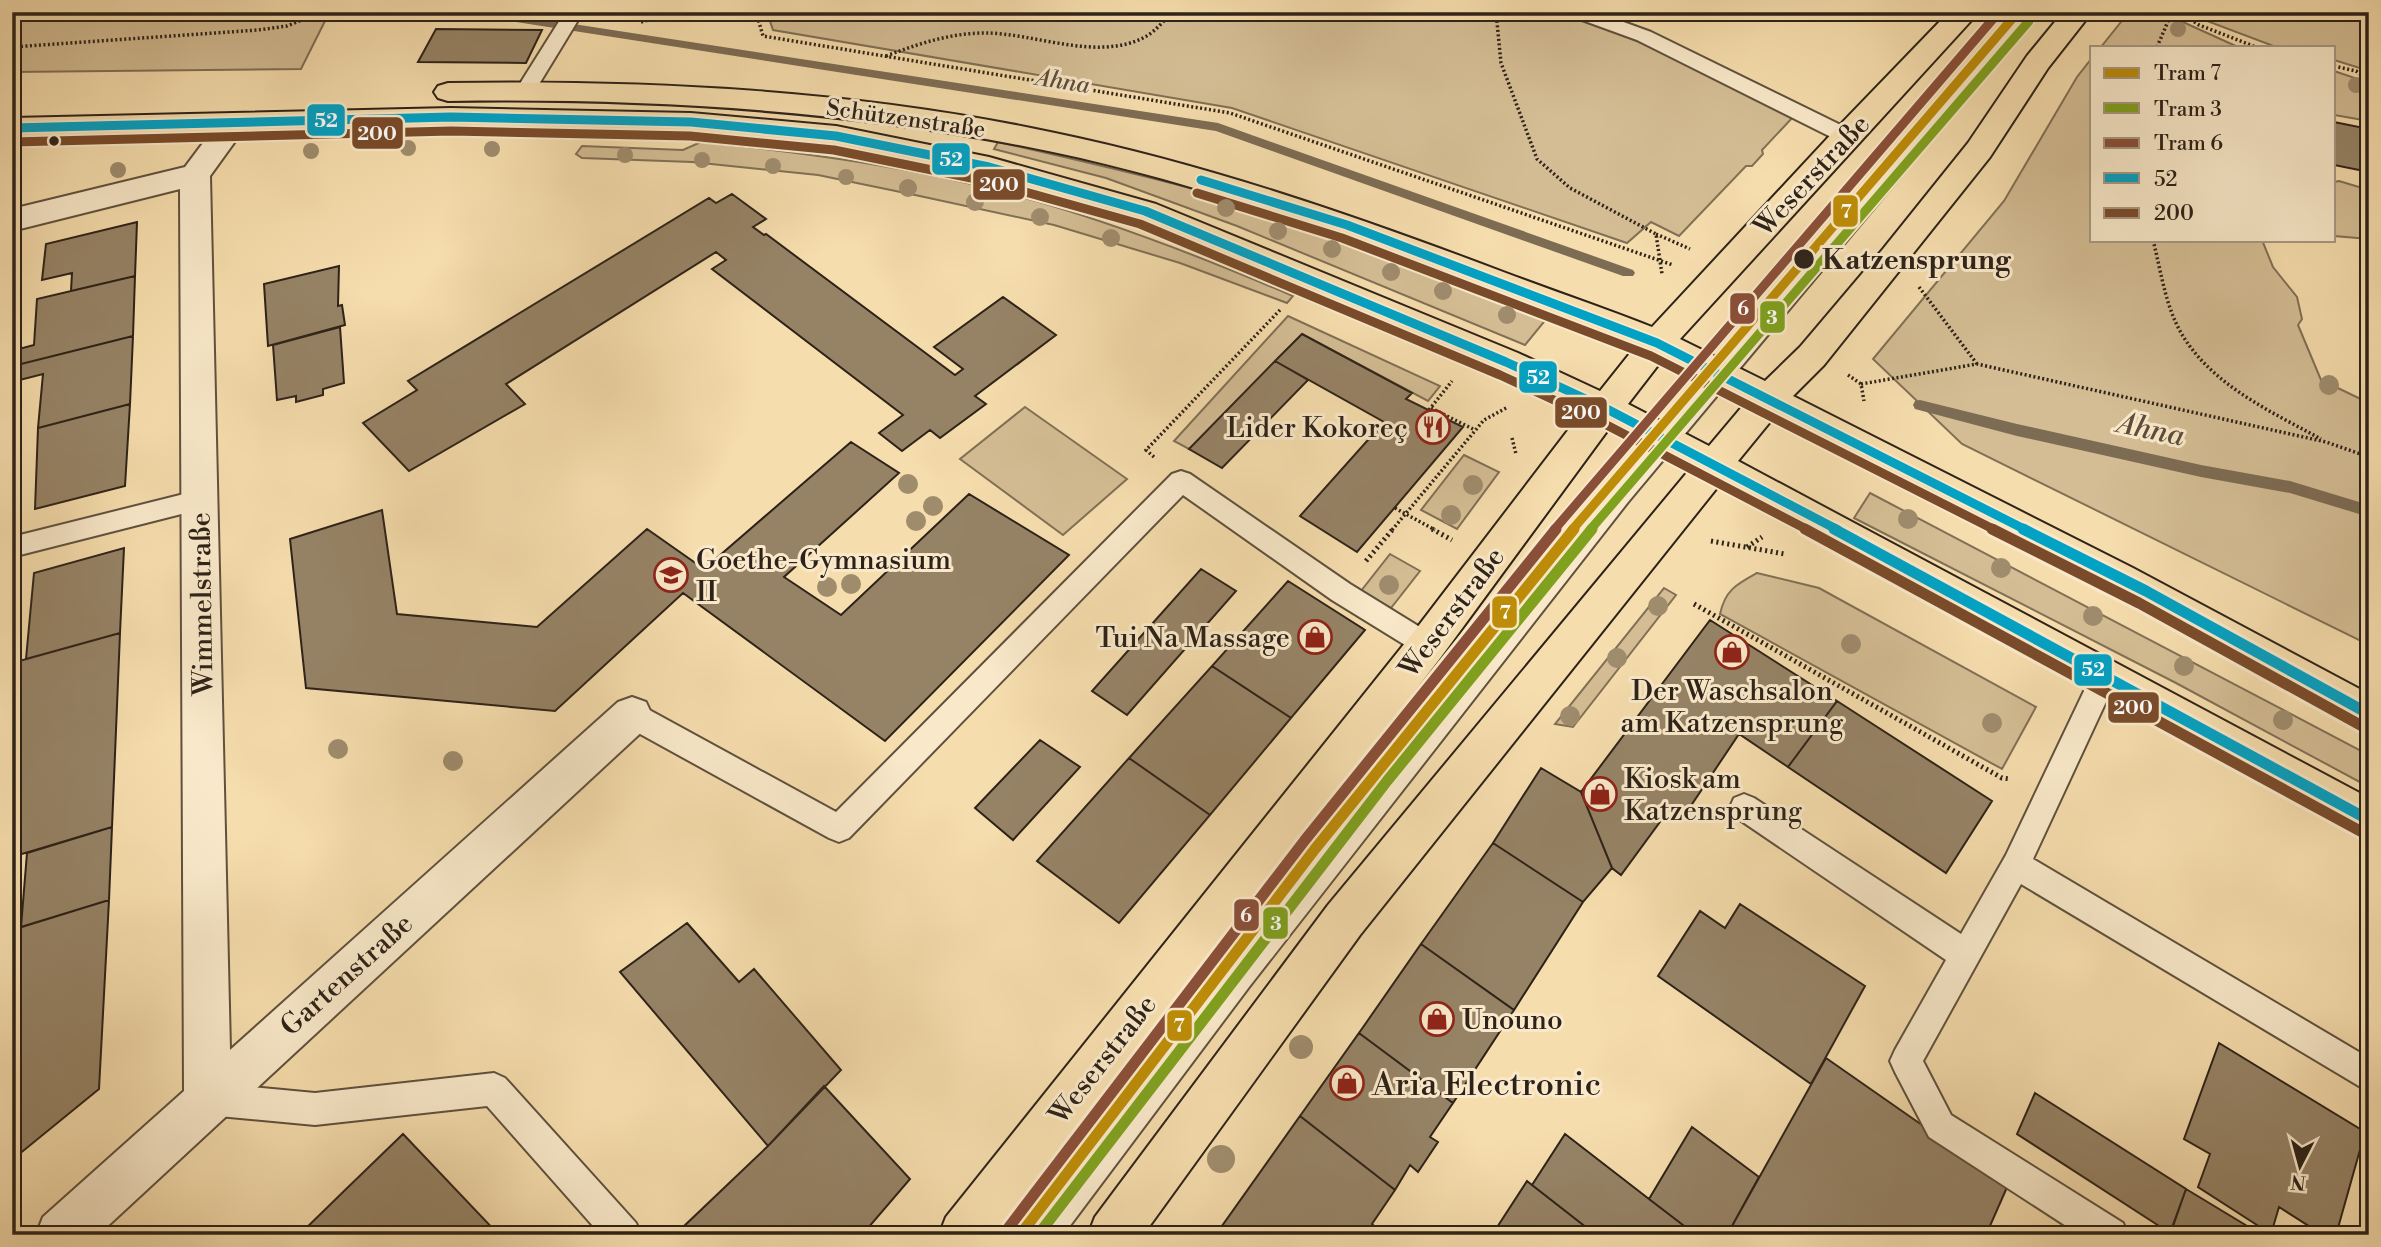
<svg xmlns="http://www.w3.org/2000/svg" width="2381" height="1247" font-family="'Libre Bodoni',serif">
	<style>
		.green { fill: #d4bd94; stroke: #807056; stroke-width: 2 }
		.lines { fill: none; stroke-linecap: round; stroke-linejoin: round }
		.stream { fill: #7d6c54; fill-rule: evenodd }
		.building { fill: #968366; stroke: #2d2219; stroke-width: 2 }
		.service-casing { stroke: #5f513e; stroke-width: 4 }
		.minor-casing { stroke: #5f513e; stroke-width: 4 }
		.primary-casing { stroke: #2d2219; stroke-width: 4 }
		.path-far1 { stroke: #2d2219; stroke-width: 3.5; stroke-dasharray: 2 2.5; stroke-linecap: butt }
		.path { stroke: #2d2219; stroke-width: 5; stroke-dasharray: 2 3.5; stroke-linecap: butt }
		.service { fill: #f9e9ca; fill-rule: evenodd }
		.minor { fill: #f9e9ca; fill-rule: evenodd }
		.primary { fill: #f6ddad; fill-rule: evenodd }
		.bus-1-far1-casing { stroke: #f9e9ca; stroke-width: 13 }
		.bus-1-casing { stroke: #f9e9ca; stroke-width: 17 }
		.bus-2-far1-casing { stroke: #f9e9ca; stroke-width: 13 }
		.bus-2-casing { stroke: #f9e9ca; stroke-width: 17 }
		.bus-1-far1 { stroke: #02a2c5; stroke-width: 9 }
		.bus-1 { stroke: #02a2c5; stroke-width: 11 }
		.bus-2-far1 { stroke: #7a4b2a; stroke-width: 9 }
		.bus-2 { stroke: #7a4b2a; stroke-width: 11 }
		.tram-1-far1-casing { stroke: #f9e9ca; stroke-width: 13 }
		.tram-1-casing { stroke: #f9e9ca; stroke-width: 17 }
		.tram-2-far1-casing { stroke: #f9e9ca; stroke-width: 13 }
		.tram-2-casing { stroke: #f9e9ca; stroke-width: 17 }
		.tram-3-far1-casing { stroke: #f9e9ca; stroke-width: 13 }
		.tram-3-casing { stroke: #f9e9ca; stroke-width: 17 }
		.tram-1-far1 { stroke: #bd8c08; stroke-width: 9 }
		.tram-1 { stroke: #bd8c08; stroke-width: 11 }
		.tram-2-far1 { stroke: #80a11e; stroke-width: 9 }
		.tram-2 { stroke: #80a11e; stroke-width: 11 }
		.tram-3-far1 { stroke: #8a4f38; stroke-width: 9 }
		.tram-3 { stroke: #8a4f38; stroke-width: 11 }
		.tree { fill: #9f8c6d }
		.bus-dot { fill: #2d2219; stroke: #f9e9ca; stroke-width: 2.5 }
		.labels { text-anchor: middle; stroke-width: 6; stroke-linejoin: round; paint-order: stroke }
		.far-street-label { font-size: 23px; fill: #2d2219; stroke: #f9e9ca }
		.far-water-label { font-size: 24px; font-style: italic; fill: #5c4d3b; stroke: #f9e9ca }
		.street-label { font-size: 28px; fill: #2d2219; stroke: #f9e9ca }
		.stop-label { font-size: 28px; font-weight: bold; fill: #2d2219; stroke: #f9e9ca; text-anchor: start }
		.poi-label { font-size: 28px; fill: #2d2219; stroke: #f9e9ca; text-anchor: start }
		.water-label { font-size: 30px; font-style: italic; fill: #5c4d3b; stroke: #f9e9ca }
		.near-poi-label { font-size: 33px; fill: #2d2219; stroke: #f9e9ca; text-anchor: start }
		.line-badge { stroke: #f9e9ca; stroke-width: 2.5 }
		.badge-label { font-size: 19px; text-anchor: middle; font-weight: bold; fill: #fff }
	</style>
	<rect width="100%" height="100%" fill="#f6ddad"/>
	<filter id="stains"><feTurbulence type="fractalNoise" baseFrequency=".00286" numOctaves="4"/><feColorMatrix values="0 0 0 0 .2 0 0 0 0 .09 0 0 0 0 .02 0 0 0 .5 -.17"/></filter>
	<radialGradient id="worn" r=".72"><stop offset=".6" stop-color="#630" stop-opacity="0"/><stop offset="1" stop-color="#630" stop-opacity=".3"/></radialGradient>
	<path class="green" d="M12,12H326L329,13L301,69L12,72Z
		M767,12H1564L1635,40L1794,116L1762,150L1763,154L1752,166H1746L1679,236L1651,222L1627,243L1232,108L773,30Z
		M2129,12H2161L2238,47H2101Z
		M2260,12H2346L2369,16V71L2334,60V47H2276L2199,18L2200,15Z
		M2092,58V240H2262L2273,267L2297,297L2302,319L2298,325L2321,380L2369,403V645L1962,444L1873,359L2004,201L2077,77Z
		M2334,71L2358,79L2369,90V121L2334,115Z
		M701,142C807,153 912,167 1014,195C1110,221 1202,257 1293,296L1287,303L1180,263L1054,225L915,195L818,175L692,162L582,158L576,154L582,146L683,150Z
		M998,142C1127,171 1257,202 1382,247C1438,268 1492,294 1548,317L1525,345L1237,226L1106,178L994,149Z
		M2339,181L2369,190V239L2334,236V182Z
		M1288,316L1440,386L1428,401L1302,334L1189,449L1174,441Z
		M1025,407L1127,479L1063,535L960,459Z
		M1464,455L1499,472L1457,529L1421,510Z
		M1870,493L2369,755V787L2176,683L1854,518Z
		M1390,554L1420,571L1391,608L1361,591Z
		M1757,573L1819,588L2036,707L2002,769L1720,614C1725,590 1737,584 1757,573Z
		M1664,588L1676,595L1573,727L1555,724Z"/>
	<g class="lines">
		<path class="stream" d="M466,12H495L1218,123L1633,270L1635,273L1633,276H1623L1216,131L471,15Z
			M1920,400L2017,424L2201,465L2290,481L2369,505V517L2290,493L2201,477L2017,436L1915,409L1913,405L1915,401Z"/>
	</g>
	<path class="building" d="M436,29L542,30L526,63L418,62Z
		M2334,122L2369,129V172L2334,165Z
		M732,194L766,219L753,227L764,235L766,234L955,375L963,369L934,347L1003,297L1056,335L975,396L986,404L940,438L930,430L902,451L879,433L903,415L712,269L726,260L716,252L506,384L525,404L409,471L363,423L417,390L408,381L709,198L716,203Z
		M137,222L135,276L71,291L72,273L42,280L46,244Z
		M339,266L338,306L342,305L345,325L268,346L264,284Z
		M135,276L133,336L13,366L15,350L34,345L37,299Z
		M340,327L344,383L323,389V395L296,402V396L277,400L273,345Z
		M1302,334L1412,393L1406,399L1463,427L1357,552L1300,516L1384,422L1275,361Z
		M133,336L130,404L38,428L43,374L12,382L13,366Z
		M1275,361L1308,380L1222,468L1189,449Z
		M130,404L125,486L35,509L38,428Z
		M851,442L899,473L784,577L841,615L969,494L1069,555L885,741L683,593L555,711L306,688L290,539L382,510L397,614L537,627L647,529L704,569Z
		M124,548L120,633L26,659L34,573Z
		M1201,569L1236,591L1127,715L1092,691Z
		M1288,581L1365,630L1291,718L1212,666Z
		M1710,620L1837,701L1788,767L1739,734L1684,816L1671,807L1621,875L1612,868L1581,792Z
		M120,633L112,827L12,857V663Z
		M1212,666L1291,718L1210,815L1129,758Z
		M1837,701L1992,801L1946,873L1788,767Z
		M1040,740L1080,767L1013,840L975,808Z
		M1129,758L1210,815L1119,923L1037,861Z
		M1541,768L1581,792L1612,868L1583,902L1493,843Z
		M112,827L109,900L21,927L27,853Z
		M1493,843L1583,902L1514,1010L1421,944Z
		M109,900L99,1089L12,1160V930Z
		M1740,904L1865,986L1811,1084L1658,976L1700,911L1725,928Z
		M687,923L739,982L754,969L841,1070L768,1146L620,972Z
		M1421,944L1514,1010L1453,1103L1359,1033Z
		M1359,1033L1453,1103L1430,1137L1438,1142L1418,1172L1410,1165L1395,1190L1300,1116Z
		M2219,1043L2365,1132L2336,1235H2323L2279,1207L2271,1234L2198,1187L2210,1154L2184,1139Z
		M1826,1058L2008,1185L1986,1235H1727Z
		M824,1086L910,1179L862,1235H685L681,1229L768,1146Z
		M2035,1093L2186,1189L2170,1233L2017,1134Z
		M1300,1116L1395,1190L1372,1224L1379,1231L1376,1235H1219L1217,1233Z
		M1692,1127L1759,1177L1727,1235H1696L1649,1199Z
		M403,1134L499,1235H299L341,1194Z
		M1565,1134L1649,1199L1696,1235H1596L1532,1185Z
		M1527,1181L1532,1185L1596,1235H1492Z
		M2186,1189L2262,1235H2170Z"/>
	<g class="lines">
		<g class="service-casing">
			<path id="service" d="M565,12H583L533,94H519L516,90Z
				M1569,12H1596L1651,32L1853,131L1856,136L1853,141H1839L1637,40L1571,16Z
				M2019,12H2038L1628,502L1249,987L1063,1235H1025L1030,1223L1227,965L1610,488Z
				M1181,471L1190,474L1350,584L1436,637L1440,645L1436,653L1427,656L1418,653L1332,600L1183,495L849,838L839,842L829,838L622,724L618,715L622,706L632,703L642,706L836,812L1172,474Z
				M200,490L209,493L212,500L209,507L12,557V537Z
				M2104,666L2114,670L2117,678L2033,859L2369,1058V1092L2021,884L1923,1061L1951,1115L2123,1223L2128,1235H2080L1929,1137L1895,1072L1890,1061L1895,1050L1946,960L1734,816L1730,807L1734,798L1744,794L1754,798L1961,934L2006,855L2094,670Z
				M494,1073L505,1078L636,1223L641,1235H601L487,1106L315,1125L208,1115L197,1110L192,1099L197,1088L208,1083L315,1093Z"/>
		</g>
		<g class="minor-casing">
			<path id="minor" d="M234,113L244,115L249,122L210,176L230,1050L618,702L632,697L646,702L652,715L646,728L98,1235H36L43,1217L184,1091L180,189L12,231V209L185,167L224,115Z"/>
		</g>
		<g class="primary-casing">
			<path id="primary" d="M1949,12H1979L1680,339L1765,381L1800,347L1883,249L1968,143L2027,56L2063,12H2092L2048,68L1990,157L1824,365L1793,396L2133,568L2369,694V732L2044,557L1774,417L1738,461L2369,798V839L1720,484L1360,935L1143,1235H1088L1095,1217L1328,905L1690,469L1610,427L1441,657L995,1235H939L946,1217L1413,633L1582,412L1494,371L1134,218L988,177L836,146L691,131L451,126L12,138V118L451,108L691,113L836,126L989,157L1156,204L1518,353L1600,391L1635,347C1576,323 1516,302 1457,279C1325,229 1191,181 1053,152C854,110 651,98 448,101L438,98L434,92L438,86L448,83C651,80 856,90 1055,133C1209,165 1358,217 1506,273C1554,291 1604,308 1652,327L1836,129ZM1662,360L1746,402L1709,446L1628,404Z"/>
		</g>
		<path class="path-far1" d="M756,12L763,36L1230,113L1673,265
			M1496,12L1501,63L1537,159L1570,188L1656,234L1662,274
			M2179,12L2199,25L2256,47
			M641,22L657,18V12
			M12,47L258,30L287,26L322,12
			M2157,47L2172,12
			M886,56C918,44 950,33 985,33C1035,33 1097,62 1145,37C1156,31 1164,20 1173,12
			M2334,66L2356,71L2369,81
			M1656,234L1690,249
			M2153,240C2160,267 2164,297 2176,323C2203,381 2268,410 2321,439
			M1919,287L1977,364
			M1848,375L1861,384L1864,401
			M1861,384L1977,364L2326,442L2369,457
			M1431,408L1475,430
			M1429,410L1452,381
			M1512,438L1516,454
			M1154,457L1146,450L1280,310
			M1395,508L1435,530
			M1392,530L1484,420L1508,407"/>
		<path class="path" d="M1432,529L1452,540
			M1711,541L1785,554
			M1747,547L1762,537
			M1366,561L1393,529
			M1694,604L2002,778L2011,779"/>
		<use href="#service" class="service"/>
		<use href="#minor" class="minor"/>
		<use href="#primary" class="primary"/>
		<g class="bus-1-far1-casing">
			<path id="bus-1-far1" d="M12,128L451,117L691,122L836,136L989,167L1145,211L1506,362L1605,408L1838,530
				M1201,180L1347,225L1657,343L2026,530"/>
		</g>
		<g class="bus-1-casing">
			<path id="bus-1" d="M1834,529L2369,820
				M2023,529L2146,591L2369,714"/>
		</g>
		<g class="bus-2-far1-casing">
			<path id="bus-2-far1" d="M12,142L451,131L690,136L834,150L986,181L1140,224L1500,375L1599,421L1808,530
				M1197,193L1342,238L1651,356L1995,530"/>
		</g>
		<g class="bus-2-casing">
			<path id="bus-2" d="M1805,529L2362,832
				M1992,529L2139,603L2362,726"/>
		</g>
		<use href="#bus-1-far1" class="bus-1-far1"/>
		<use href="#bus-1" class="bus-1"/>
		<use href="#bus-2-far1" class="bus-2-far1"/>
		<use href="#bus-2" class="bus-2"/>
		<g class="tram-1-far1-casing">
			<path id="tram-1-far1" d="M1572,530L2018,12"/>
		</g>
		<g class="tram-1-casing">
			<path id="tram-1" d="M1020,1235L1315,849L1574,529"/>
		</g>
		<g class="tram-2-far1-casing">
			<path id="tram-2-far1" d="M1590,530L2029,21"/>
		</g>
		<g class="tram-2-casing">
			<path id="tram-2" d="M1038,1235L1387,781L1592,529"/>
		</g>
		<g class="tram-3-far1-casing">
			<path id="tram-3-far1" d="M1554,530L1999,12"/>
		</g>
		<g class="tram-3-casing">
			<path id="tram-3" d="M1009,1227L1305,840L1556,529"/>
		</g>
		<use href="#tram-1-far1" class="tram-1-far1"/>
		<use href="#tram-1" class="tram-1"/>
		<use href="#tram-2-far1" class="tram-2-far1"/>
		<use href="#tram-2" class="tram-2"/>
		<use href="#tram-3-far1" class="tram-3-far1"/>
		<use href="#tram-3" class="tram-3"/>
	</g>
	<g class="tree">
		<circle cx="2178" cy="29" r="8"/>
		<circle cx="2356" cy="85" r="8"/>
		<circle cx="408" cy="148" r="8"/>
		<circle cx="492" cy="149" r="8"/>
		<circle cx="311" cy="151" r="8"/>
		<circle cx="625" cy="155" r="8"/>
		<circle cx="702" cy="160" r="8"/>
		<circle cx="773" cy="166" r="8"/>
		<circle cx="118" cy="170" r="8"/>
		<circle cx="846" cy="177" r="8"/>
		<circle cx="908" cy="188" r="9"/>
		<circle cx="975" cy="202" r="9"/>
		<circle cx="1226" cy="208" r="9"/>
		<circle cx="1040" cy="217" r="9"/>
		<circle cx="1278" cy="231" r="9"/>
		<circle cx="1111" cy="238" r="9"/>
		<circle cx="1332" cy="249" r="9"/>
		<circle cx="1391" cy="272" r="9"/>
		<circle cx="1443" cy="291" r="9"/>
		<circle cx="1507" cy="315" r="9"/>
		<circle cx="2329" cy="385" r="10"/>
		<circle cx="908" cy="484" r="10"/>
		<circle cx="1473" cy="485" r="10"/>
		<circle cx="933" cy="506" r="10"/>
		<circle cx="1451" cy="515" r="10"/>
		<circle cx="1908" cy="519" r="10"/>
		<circle cx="916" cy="521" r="10"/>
		<circle cx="2001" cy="568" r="10"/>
		<circle cx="851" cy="584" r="10"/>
		<circle cx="1389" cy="585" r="10"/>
		<circle cx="827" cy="587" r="10"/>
		<circle cx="1658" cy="606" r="10"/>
		<circle cx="2093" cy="616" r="10"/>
		<circle cx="1851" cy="644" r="10"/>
		<circle cx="1617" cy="658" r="10"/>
		<circle cx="2184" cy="666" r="10"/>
		<circle cx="1570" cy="716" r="10"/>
		<circle cx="2283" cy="720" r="10"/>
		<circle cx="1992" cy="723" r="10"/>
		<circle cx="338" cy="749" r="10"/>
		<circle cx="453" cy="761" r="10"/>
		<circle cx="1301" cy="1047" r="12"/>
		<circle cx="1221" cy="1159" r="14"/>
	</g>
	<defs>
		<g id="restaurant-ring" transform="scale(1.75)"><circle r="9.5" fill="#f9e9ca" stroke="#8f2418" stroke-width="1.5"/><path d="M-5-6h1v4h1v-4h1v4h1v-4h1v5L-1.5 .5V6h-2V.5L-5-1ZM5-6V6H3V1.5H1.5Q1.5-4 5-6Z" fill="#8f2418"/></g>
		<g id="school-ring" transform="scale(1.75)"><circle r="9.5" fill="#f9e9ca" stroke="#8f2418" stroke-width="1.5"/><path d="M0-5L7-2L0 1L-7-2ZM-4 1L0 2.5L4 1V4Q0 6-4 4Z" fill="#8f2418"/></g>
		<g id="shop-ring" transform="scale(1.75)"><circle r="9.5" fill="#f9e9ca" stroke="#8f2418" stroke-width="1.5"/><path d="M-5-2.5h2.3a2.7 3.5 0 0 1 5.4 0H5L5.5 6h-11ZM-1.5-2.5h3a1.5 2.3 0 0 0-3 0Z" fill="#8f2418"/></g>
	</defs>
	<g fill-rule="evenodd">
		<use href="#restaurant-ring" x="1433" y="427"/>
		<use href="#school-ring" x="671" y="575"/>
		<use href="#shop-ring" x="1315" y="637"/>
		<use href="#shop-ring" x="1732" y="652"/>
		<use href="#shop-ring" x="1600" y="794"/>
		<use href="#shop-ring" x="1437" y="1019"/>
		<use href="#shop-ring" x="1347" y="1083"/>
	</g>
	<g class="bus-dot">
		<circle cx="54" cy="141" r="6"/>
		<circle cx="1804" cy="259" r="11"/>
	</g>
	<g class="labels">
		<g class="far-street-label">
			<text transform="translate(906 118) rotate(8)" y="8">Schützenstraße</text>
		</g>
		<g class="far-water-label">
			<text transform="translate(1063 81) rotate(9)" y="8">Ahna</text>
		</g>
		<g class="street-label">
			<text transform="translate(1811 175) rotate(-47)" y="10">Weserstraße</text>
			<text transform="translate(201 604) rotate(-91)" y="10">Wimmelstraße</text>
			<text transform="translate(1451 612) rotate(-53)" y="10">Weserstraße</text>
			<text transform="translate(346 974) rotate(-42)" y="10">Gartenstraße</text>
			<text transform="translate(1102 1059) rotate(-52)" y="10">Weserstraße</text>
		</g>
		<g class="stop-label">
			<text x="1822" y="269">Katzensprung</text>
		</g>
		<g class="poi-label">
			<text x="1408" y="437" text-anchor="end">Lider Kokoreç</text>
			<text x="696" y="569">Goethe-Gymnasium<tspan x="696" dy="32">II</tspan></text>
			<text x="1290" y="647" text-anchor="end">Tui Na Massage</text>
			<text x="1732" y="700" text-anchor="middle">Der Waschsalon<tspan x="1732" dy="32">am Katzensprung</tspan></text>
			<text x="1624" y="788">Kiosk am<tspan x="1624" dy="32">Katzensprung</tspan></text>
			<text x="1462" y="1029">Unouno</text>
		</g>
		<g class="water-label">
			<text transform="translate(2151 429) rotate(12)" y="10">Ahna</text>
		</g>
		<g class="near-poi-label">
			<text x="1372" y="1095">Aria Electronic</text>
		</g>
	</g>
	<g class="line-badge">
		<rect x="306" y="103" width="40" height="34" rx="7" fill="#02a2c5"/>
		<rect x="351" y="116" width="53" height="34" rx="7" fill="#7a4b2a"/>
		<rect x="931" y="142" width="40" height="34" rx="7" fill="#02a2c5"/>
		<rect x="972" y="168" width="54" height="33" rx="7" fill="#7a4b2a"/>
		<rect x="1832" y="194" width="27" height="34" rx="7" fill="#bd8c08"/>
		<rect x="1729" y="292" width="27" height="33" rx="7" fill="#8a4f38"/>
		<rect x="1759" y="300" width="27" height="34" rx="7" fill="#80a11e"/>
		<rect x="1518" y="360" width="40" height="34" rx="7" fill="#02a2c5"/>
		<rect x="1554" y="396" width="54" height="33" rx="7" fill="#7a4b2a"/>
		<rect x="1491" y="595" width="27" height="34" rx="7" fill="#bd8c08"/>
		<rect x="2073" y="653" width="40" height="34" rx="7" fill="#02a2c5"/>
		<rect x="2107" y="691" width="53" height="33" rx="7" fill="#7a4b2a"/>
		<rect x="1233" y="898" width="27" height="34" rx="7" fill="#8a4f38"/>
		<rect x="1262" y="906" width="27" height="34" rx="7" fill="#80a11e"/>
		<rect x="1166" y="1009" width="27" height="33" rx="7" fill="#bd8c08"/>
	</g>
	<g class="badge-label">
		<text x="326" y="127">52</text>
		<text x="377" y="140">200</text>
		<text x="951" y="166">52</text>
		<text x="999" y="191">200</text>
		<text x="1846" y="218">7</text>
		<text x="1743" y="315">6</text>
		<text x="1772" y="324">3</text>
		<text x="1538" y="384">52</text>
		<text x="1581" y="419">200</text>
		<text x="1505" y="619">7</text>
		<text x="2093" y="676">52</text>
		<text x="2133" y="714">200</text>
		<text x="1246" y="922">6</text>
		<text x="1276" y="930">3</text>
		<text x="1179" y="1032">7</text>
	</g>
	<rect width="2381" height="1247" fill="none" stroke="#f6ddad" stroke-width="42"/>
	<rect x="14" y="14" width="2353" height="1219" fill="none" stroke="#2d2219" stroke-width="3.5"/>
	<rect x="21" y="21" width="2339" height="1205" fill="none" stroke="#2d2219" stroke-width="2"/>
	<rect x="2090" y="46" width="245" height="196" fill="#f9e9ca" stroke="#a79983" stroke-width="2"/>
	<rect x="2104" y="68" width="35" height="10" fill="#bd8c08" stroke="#a79983" stroke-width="2"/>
	<text x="2154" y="80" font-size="21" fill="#2d2219">Tram 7</text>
	<rect x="2104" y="103" width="35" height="10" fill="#80a11e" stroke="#a79983" stroke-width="2"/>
	<text x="2154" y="116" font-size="21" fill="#2d2219">Tram 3</text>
	<rect x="2104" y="138" width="35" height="10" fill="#8a4f38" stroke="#a79983" stroke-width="2"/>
	<text x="2154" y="150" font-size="21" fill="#2d2219">Tram 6</text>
	<rect x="2104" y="173" width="35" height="10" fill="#02a2c5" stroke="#a79983" stroke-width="2"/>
	<text x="2154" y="186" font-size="21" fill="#2d2219">52</text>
	<rect x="2104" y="208" width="35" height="10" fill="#7a4b2a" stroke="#a79983" stroke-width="2"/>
	<text x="2154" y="220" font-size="21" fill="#2d2219">200</text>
	<g transform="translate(2300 1166) rotate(186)" stroke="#f9e9ca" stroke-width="5" paint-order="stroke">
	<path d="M0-5L12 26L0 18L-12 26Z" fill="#2d2219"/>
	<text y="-10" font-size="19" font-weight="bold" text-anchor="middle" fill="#2d2219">N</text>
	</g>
	<rect width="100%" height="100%" filter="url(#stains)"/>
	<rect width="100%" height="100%" fill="url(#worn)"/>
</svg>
